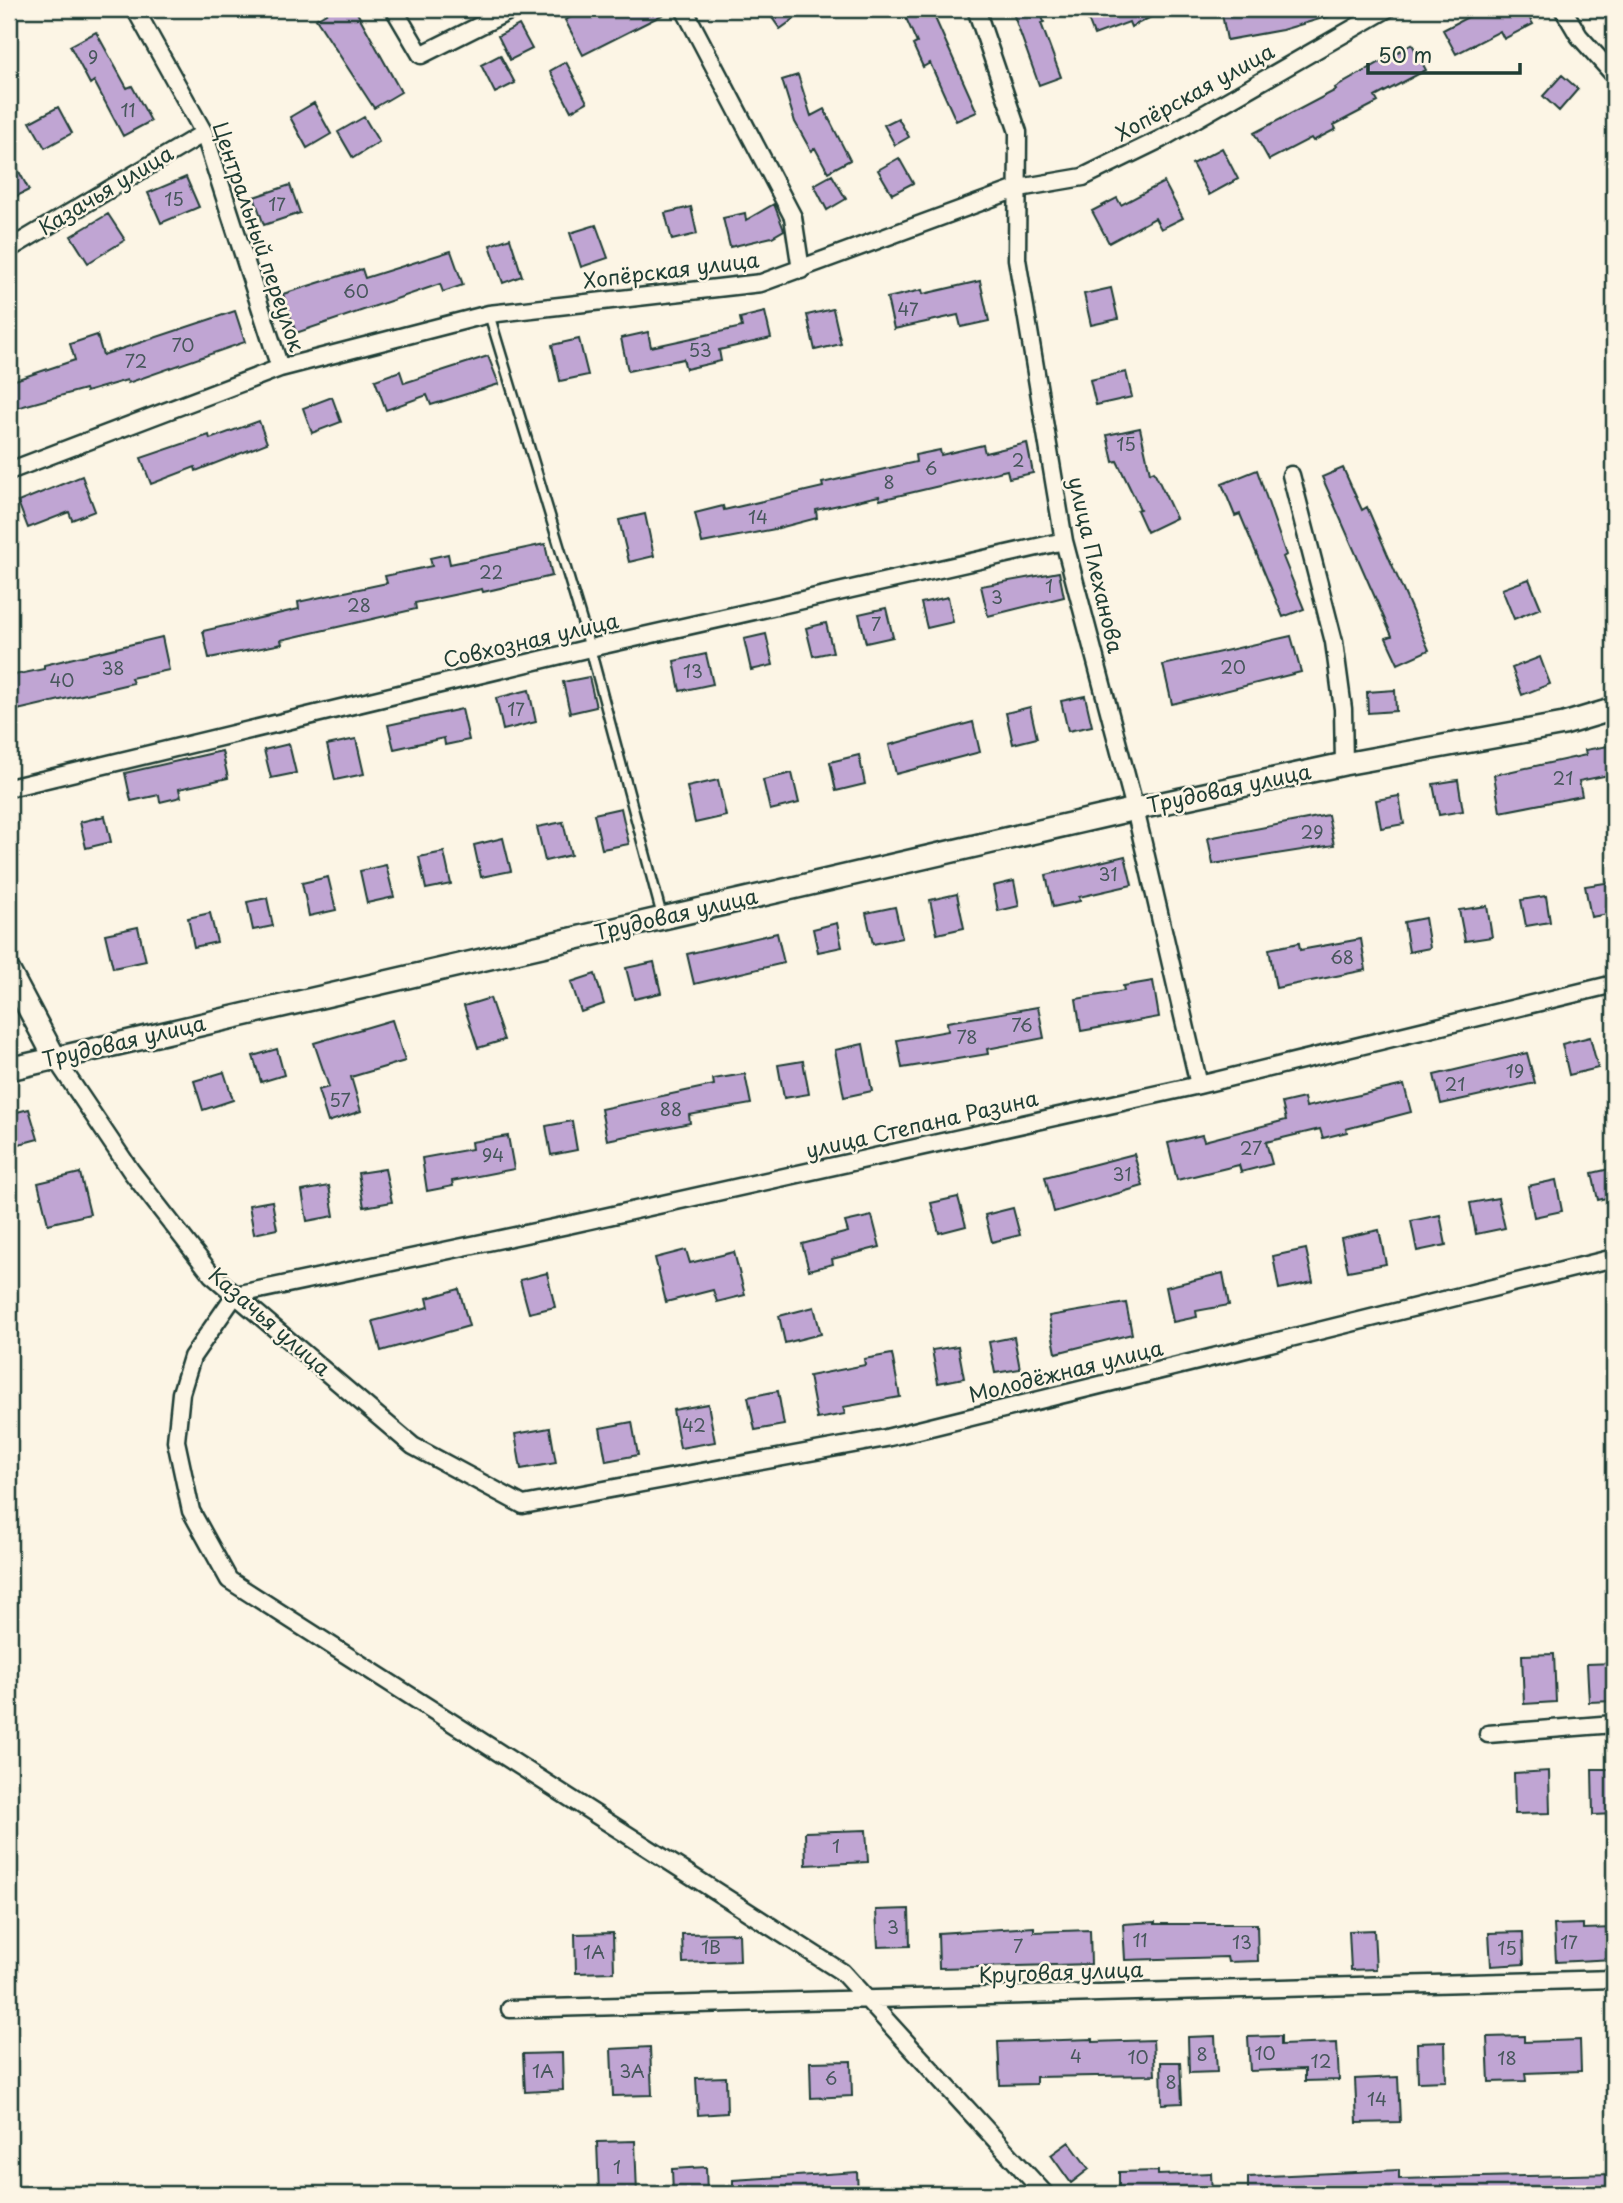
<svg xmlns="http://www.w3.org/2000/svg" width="1623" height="2203" font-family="'Playpen Sans',sans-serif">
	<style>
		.building { fill: #c0a5d3; stroke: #1f3d34; stroke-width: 2 }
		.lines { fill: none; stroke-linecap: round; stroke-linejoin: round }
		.service-casing { stroke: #1f3d34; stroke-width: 13 }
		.minor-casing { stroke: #1f3d34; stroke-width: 21 }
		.tertiary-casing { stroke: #1f3d34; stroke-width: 26 }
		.service { stroke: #fcf5e5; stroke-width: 8 }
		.minor { stroke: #fcf5e5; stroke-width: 16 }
		.tertiary { stroke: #fcf5e5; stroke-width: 21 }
		.labels { text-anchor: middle; stroke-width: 5; stroke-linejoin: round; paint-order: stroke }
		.number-label { font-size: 18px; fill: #47575c }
		.street-label { font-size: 21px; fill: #1f3d34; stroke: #fcf5e5 }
	</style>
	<rect width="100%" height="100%" fill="#fcf5e5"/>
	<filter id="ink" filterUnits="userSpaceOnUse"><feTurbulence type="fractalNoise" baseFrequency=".0143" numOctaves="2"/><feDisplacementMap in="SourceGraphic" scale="14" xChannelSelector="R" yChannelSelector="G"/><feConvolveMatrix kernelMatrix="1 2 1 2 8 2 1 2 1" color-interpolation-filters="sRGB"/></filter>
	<g filter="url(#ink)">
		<path class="building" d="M333,9H355L401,92L374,108L316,19Z
			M587,9H674L583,55L565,20Z
			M766,9H808L780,29Z
			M902,9H931L977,112L956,121L930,63L923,67L913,45L917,43Z
			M1025,9H1039L1044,22L1041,23L1061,77L1039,85L1013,13Z
			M1084,9H1167L1131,27L1129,22L1094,35Z
			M1221,9H1339L1340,13L1282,30L1227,40Z
			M1483,9H1524L1533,24L1504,39L1500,31L1456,54L1443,30Z
			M519,25L532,49L510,60L498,36Z
			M96,32L127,88L132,86L151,121L123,136L94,81L90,84L70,46Z
			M1412,44L1426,70L1375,97L1378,102L1334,125L1336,129L1313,141L1311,138L1269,160L1254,133L1336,90L1335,88Z
			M500,55L515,83L495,93L481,65Z
			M566,62L587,102L571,111L550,71Z
			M798,75L811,116L824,109L850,160L828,172L815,148L811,151L795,122L782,80Z
			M1562,75L1578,89L1559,111L1543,96Z
			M314,103L331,134L307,148L290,117Z
			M58,107L72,133L45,148L30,122Z
			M364,117L379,142L353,158L338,132Z
			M898,118L909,137L895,145L884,125Z
			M1222,148L1238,179L1209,195L1192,164Z
			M9,153L29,190L9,200Z
			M899,158L913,183L892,194L878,170Z
			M832,175L846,199L827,210L814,185Z
			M186,177L199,207L161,223L148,193Z
			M1164,182L1183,218L1161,229L1155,218L1109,243L1092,211L1117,198L1121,205Z
			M290,185L300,213L264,225L254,197Z
			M774,204L784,230L772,237L730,247L723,218L745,213L746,220Z
			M691,207L697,234L672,240L665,213Z
			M108,214L125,240L88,263L71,236Z
			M596,225L608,258L581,267L570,233Z
			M510,238L522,276L503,283L490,245Z
			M451,251L463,285L443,292L440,284L296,333L283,294L362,269L365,278Z
			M980,281L989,321L961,327L958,315L894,329L887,298L922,290L923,294Z
			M1111,288L1118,319L1091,325L1084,294Z
			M833,309L841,344L815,350L807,315Z
			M235,311L245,342L128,383L127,380L86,392L85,389L9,410V382L75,360L70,344L97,335L103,355Z
			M765,312L771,338L719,350L721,361L686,369L683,359L628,371L621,338L648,332L651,347L742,327L740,318Z
			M579,339L588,375L560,381L552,345Z
			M488,356L499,384L431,405L427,395L386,410L375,380L400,371L404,383Z
			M1126,372L1132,397L1096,405L1090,380Z
			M332,397L341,422L312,433L303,408Z
			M259,421L267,443L196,471L195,467L151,484L141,458L209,435L210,439Z
			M1140,428L1150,473L1154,471L1176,518L1147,532L1137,510L1140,509L1117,461L1113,462L1107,435Z
			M1027,443L1033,473L1009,478L1007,470L880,500L879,496L816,510L817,518L775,529L702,543L695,513L723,506L724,510L823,487L822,483L916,462L915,455L940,450L941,455L983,445L985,453Z
			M1343,468L1362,510L1367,507L1429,650L1398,664L1386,638L1392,636L1322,477Z
			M1257,470L1286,555L1283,557L1304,609L1283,617L1240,514L1235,516L1222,484Z
			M82,476L95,511L72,520L69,512L28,528L18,502Z
			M645,514L654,556L629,562L619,520Z
			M545,544L552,576L483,592L482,589L415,603L416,609L281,640L282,644L209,658L203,631L299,609L298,602L387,583L385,576L432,566L430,558L448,554L450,564Z
			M1059,572L1064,597L988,616L981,586Z
			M1529,579L1541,608L1514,619L1502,589Z
			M948,597L953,622L927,628L921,603Z
			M886,608L893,637L866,643L859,614Z
			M826,623L833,652L813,656L806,628Z
			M766,634L773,665L751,670L744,639Z
			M1291,636L1301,672L1172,704L1163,665Z
			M162,637L169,670L131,678L133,683L9,712V676L44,669V665Z
			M706,654L713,684L680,691L674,661Z
			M1540,657L1550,684L1522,695L1512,668Z
			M589,677L596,707L570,713L563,682Z
			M529,690L536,722L503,730L496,698Z
			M1395,690L1396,711L1368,713L1367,692Z
			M1085,696L1092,726L1068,731L1061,701Z
			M1030,707L1037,738L1013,744L1006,713Z
			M462,709L469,740L445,745L444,738L394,749L388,725Z
			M973,722L980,752L896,774L889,745Z
			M356,739L364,774L335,780L327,745Z
			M289,744L296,773L271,778L264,750Z
			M1614,745V774L1579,781L1582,796L1500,812L1494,775L1586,755L1585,750Z
			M222,751L228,778L179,789L181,797L160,802L159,795L131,801L125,773Z
			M859,755L865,784L836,791L830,762Z
			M792,773L799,803L770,810L763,780Z
			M718,780L726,816L695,823L687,787Z
			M1458,780L1463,811L1439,815L1433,784Z
			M1399,796L1404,824L1381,828L1376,800Z
			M621,808L629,844L602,849L594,814Z
			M1328,815L1334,845L1213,864L1208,838Z
			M105,816L111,842L86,848L80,822Z
			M563,822L571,855L545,861L537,827Z
			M503,838L511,871L481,877L474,845Z
			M444,852L451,884L426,889L419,857Z
			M1125,856L1132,885L1079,897L1080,901L1053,907L1046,875Z
			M386,865L394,897L367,903L360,871Z
			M328,877L336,910L309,916L302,883Z
			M1014,881L1019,906L998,911L993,886Z
			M1612,882L1614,913L1591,917L1585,886Z
			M957,894L964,928L937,934L930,900Z
			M1546,896L1550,922L1526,926L1521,900Z
			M267,898L273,926L253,930L247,902Z
			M1487,906L1492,937L1465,941L1459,910Z
			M895,907L902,938L873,944L866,913Z
			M210,913L217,942L194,947L188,918Z
			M1425,918L1430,948L1409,952L1404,922Z
			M837,923L842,947L818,952L813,929Z
			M138,927L146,961L113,968L105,934Z
			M777,933L784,963L694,984L687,954Z
			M1361,939L1366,970L1276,988L1269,949L1299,943L1300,950Z
			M654,962L661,993L634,999L626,968Z
			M595,974L604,1004L581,1012L571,982Z
			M1153,981L1159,1017L1081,1031L1076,999L1124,991L1123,986Z
			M490,998L504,1040L478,1048L464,1006Z
			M1038,1007L1044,1038L987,1049L988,1054L902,1068L897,1040L948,1031L947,1022Z
			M392,1020L405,1061L351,1077L361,1111L328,1122L318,1090L329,1087L314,1043Z
			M1590,1037L1598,1068L1569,1075L1562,1044Z
			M863,1044L872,1091L844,1097L835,1050Z
			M277,1049L284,1075L261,1082L253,1056Z
			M1527,1053L1535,1083L1441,1104L1434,1075Z
			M803,1061L809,1094L784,1098L778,1065Z
			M224,1072L233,1100L203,1110L194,1081Z
			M745,1074L751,1104L689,1115L690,1123L607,1140L601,1109L714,1085L713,1079Z
			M1404,1085L1411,1112L1346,1129L1347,1132L1323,1138L1320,1129L1266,1142L1272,1164L1241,1172L1239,1165L1177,1180L1168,1143L1202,1135L1204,1141L1286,1120L1282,1103L1304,1098L1306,1107Z
			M29,1109L38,1139L12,1146L9,1114Z
			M572,1121L577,1150L551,1155L546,1126Z
			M508,1136L514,1169L452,1181L453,1186L427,1191L422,1158L472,1149L471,1142Z
			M1134,1154L1143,1186L1054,1212L1045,1177Z
			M1614,1168V1196L1598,1200L1592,1173Z
			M385,1169L392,1202L364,1207L358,1173Z
			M80,1173L90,1214L48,1224L38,1183Z
			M1556,1180L1562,1211L1534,1217L1528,1186Z
			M329,1186L334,1216L307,1221L302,1191Z
			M958,1197L966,1226L939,1233L931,1203Z
			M1498,1198L1505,1228L1476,1234L1470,1203Z
			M272,1201L277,1229L254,1234L249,1205Z
			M1013,1208L1020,1235L992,1242L985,1215Z
			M1440,1215L1446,1245L1417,1251L1411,1221Z
			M872,1216L880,1247L832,1259L833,1264L809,1270L802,1244L848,1232L845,1222Z
			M1379,1230L1386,1264L1348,1271L1341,1238Z
			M1306,1249L1313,1282L1279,1289L1273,1256Z
			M686,1250L690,1263L734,1252L745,1295L717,1302L713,1290L666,1302L655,1258Z
			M547,1273L555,1307L529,1313L520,1280Z
			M1223,1273L1229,1305L1196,1311L1197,1317L1173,1322L1166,1287Z
			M459,1289L469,1326L381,1351L373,1321L429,1307L427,1298Z
			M1126,1303L1132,1334L1056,1353L1049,1316Z
			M814,1307L821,1334L785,1343L779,1316Z
			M1014,1337L1020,1369L995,1373L989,1342Z
			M958,1346L964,1378L938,1383L932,1350Z
			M892,1354L900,1397L843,1407L845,1414L817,1419L809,1376L865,1365L864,1359Z
			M778,1391L784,1425L755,1430L748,1397Z
			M708,1404L715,1442L680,1448L673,1410Z
			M632,1422L638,1455L606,1461L600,1428Z
			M550,1428L556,1463L521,1469L515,1434Z
			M1554,1654L1556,1702L1524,1704L1522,1655Z
			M1614,1663V1701L1589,1702L1587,1664Z
			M1592,1769H1614V1814L1593,1815Z
			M1549,1771L1550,1813L1515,1814L1514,1773Z
			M866,1830L868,1862L806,1865L805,1832Z
			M909,1909L910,1946L878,1947L876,1910Z
			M1155,1922V1924H1257L1258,1961L1228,1962L1227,1957L1125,1960L1123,1924Z
			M1583,1924V1929L1614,1928V1959L1556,1962L1554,1925Z
			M1034,1927V1932L1090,1930L1091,1964L939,1968L938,1933Z
			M1374,1930L1376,1969L1351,1970L1349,1931Z
			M1523,1932L1524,1964L1491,1966L1489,1933Z
			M613,1933L614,1972L576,1973L575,1934Z
			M739,1933L740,1961L683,1963L682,1934Z
			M1215,2036L1217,2072L1189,2073L1188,2037Z
			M1281,2036V2045L1337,2043L1339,2080L1305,2081V2069L1250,2071L1248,2037Z
			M1524,2036V2042L1580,2040L1581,2071L1525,2073L1526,2081L1489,2082L1487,2037Z
			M1093,2039V2042L1153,2040L1155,2075L1036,2077V2084L1000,2085L998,2042Z
			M1445,2042L1446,2081L1418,2082L1417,2043Z
			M650,2047L652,2095L613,2096L611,2049Z
			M562,2053L563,2090L525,2092L523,2054Z
			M851,2061L852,2096L811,2098L810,2062Z
			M1161,2062H1180L1182,2103L1162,2104Z
			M726,2077L727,2113L698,2115L696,2078Z
			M1398,2077L1400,2122L1357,2123L1355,2079Z
			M635,2141L637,2194H599L597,2142Z
			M1069,2142L1089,2169L1071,2183L1051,2155Z
			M706,2167L707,2194H673L672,2169Z
			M1399,2170V2179L1614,2174V2194H1248V2177Z
			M1158,2171V2175L1211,2173L1212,2194H1119V2172Z
			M857,2172L858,2194H733V2180Z"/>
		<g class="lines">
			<g class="service-casing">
				<path id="service" d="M489,314L590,648L662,916"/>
			</g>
			<g class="minor-casing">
				<path id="minor" d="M135,9L204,133L280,368
					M394,9L421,55L513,9
					M684,9L793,217L801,270
					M976,9L1018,132L1017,259L1064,541L1135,809L1199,1085
					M1563,9L1579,36L1614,75
					M9,249L204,133
					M9,471L280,368L489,314L761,283L1019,188L1083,177L1161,139L1387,9
					M1291,475L1334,642L1343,709L1344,764
					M9,788L590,648L1064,541
					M55,1058L131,1171L212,1275L413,1446L523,1505L886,1438L1614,1258
					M1488,1734L1614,1724
					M510,2009L1614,1979
					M1045,2194L842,1972L229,1580L191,1511L176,1441L181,1393L192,1357L235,1295L568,1225L1199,1085L1614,984"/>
			</g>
			<g class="tertiary-casing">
				<path id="tertiary" d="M9,971L55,1058
					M9,1069L1135,809L1344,764L1564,724L1614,709"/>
			</g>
			<use href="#service" class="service"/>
			<use href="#minor" class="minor"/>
			<use href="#tertiary" class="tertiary"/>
		</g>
	</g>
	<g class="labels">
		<g class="number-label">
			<text x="93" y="64">9</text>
			<text x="128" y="117">11</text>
			<text x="174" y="206">15</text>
			<text x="277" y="211">17</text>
			<text x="356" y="298">60</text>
			<text x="908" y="316">47</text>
			<text x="183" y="352">70</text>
			<text x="700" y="357">53</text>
			<text x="136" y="368">72</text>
			<text x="1126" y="451">15</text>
			<text x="1018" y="467">2</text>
			<text x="931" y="475">6</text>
			<text x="889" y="489">8</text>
			<text x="758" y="524">14</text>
			<text x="491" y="579">22</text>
			<text x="1049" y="593">1</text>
			<text x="997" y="604">3</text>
			<text x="359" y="612">28</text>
			<text x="876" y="631">7</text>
			<text x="1233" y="674">20</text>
			<text x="113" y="675">38</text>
			<text x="693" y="678">13</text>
			<text x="62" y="687">40</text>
			<text x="516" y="716">17</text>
			<text x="1563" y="785">21</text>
			<text x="1312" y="839">29</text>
			<text x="1108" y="881">31</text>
			<text x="1342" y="964">68</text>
			<text x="1022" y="1032">76</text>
			<text x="967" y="1044">78</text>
			<text x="1515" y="1078">19</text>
			<text x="1455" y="1091">21</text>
			<text x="340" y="1107">57</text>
			<text x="671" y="1116">88</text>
			<text x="1251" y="1155">27</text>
			<text x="493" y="1162">94</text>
			<text x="1122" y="1181">31</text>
			<text x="694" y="1432">42</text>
			<text x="836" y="1853">1</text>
			<text x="893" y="1934">3</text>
			<text x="1140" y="1947">11</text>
			<text x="1242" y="1949">13</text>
			<text x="1569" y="1949">17</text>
			<text x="1018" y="1953">7</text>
			<text x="711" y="1954">1В</text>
			<text x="1507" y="1955">15</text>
			<text x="594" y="1959">1А</text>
			<text x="1265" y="2060">10</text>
			<text x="1202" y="2061">8</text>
			<text x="1076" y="2063">4</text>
			<text x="1138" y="2064">10</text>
			<text x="1507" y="2065">18</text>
			<text x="1321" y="2068">12</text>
			<text x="543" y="2078">1А</text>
			<text x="632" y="2078">3А</text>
			<text x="831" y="2085">6</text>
			<text x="1171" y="2089">8</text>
			<text x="1377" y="2106">14</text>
			<text x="617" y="2174">1</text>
		</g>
		<g class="street-label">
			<text transform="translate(1195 93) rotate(-29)" y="7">Хопёрская улица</text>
			<text transform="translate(106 191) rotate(-31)" y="7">Казачья улица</text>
			<text transform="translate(258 237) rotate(71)" y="7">Центральный переулок</text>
			<text transform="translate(671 271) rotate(-7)" y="7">Хопёрская улица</text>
			<text transform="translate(1095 565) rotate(77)" y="7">улица Плеханова</text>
			<text transform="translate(531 641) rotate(-13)" y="7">Совхозная улица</text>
			<text transform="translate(1229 789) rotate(-12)" y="7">Трудовая улица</text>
			<text transform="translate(676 915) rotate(-13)" y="7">Трудовая улица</text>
			<text transform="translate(124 1042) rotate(-13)" y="7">Трудовая улица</text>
			<text transform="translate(922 1125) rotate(-13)" y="7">улица Степана Разина</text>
			<text transform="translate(269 1322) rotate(41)" y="7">Казачья улица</text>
			<text transform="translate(1066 1372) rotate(-14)" y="7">Молодёжная улица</text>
			<text transform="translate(1061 1973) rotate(-2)" y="7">Круговая улица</text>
		</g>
	</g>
	<rect width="1623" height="2203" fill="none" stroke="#fcf5e5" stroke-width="35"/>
	<rect x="18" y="18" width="1588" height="2168" fill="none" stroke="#1f3d34" stroke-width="2.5" filter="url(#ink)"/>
	<path d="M1368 63v10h152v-10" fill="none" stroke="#1f3d34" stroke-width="3.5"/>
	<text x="1378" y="63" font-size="21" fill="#1f3d34" stroke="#fcf5e5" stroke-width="5" paint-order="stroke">50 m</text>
</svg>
